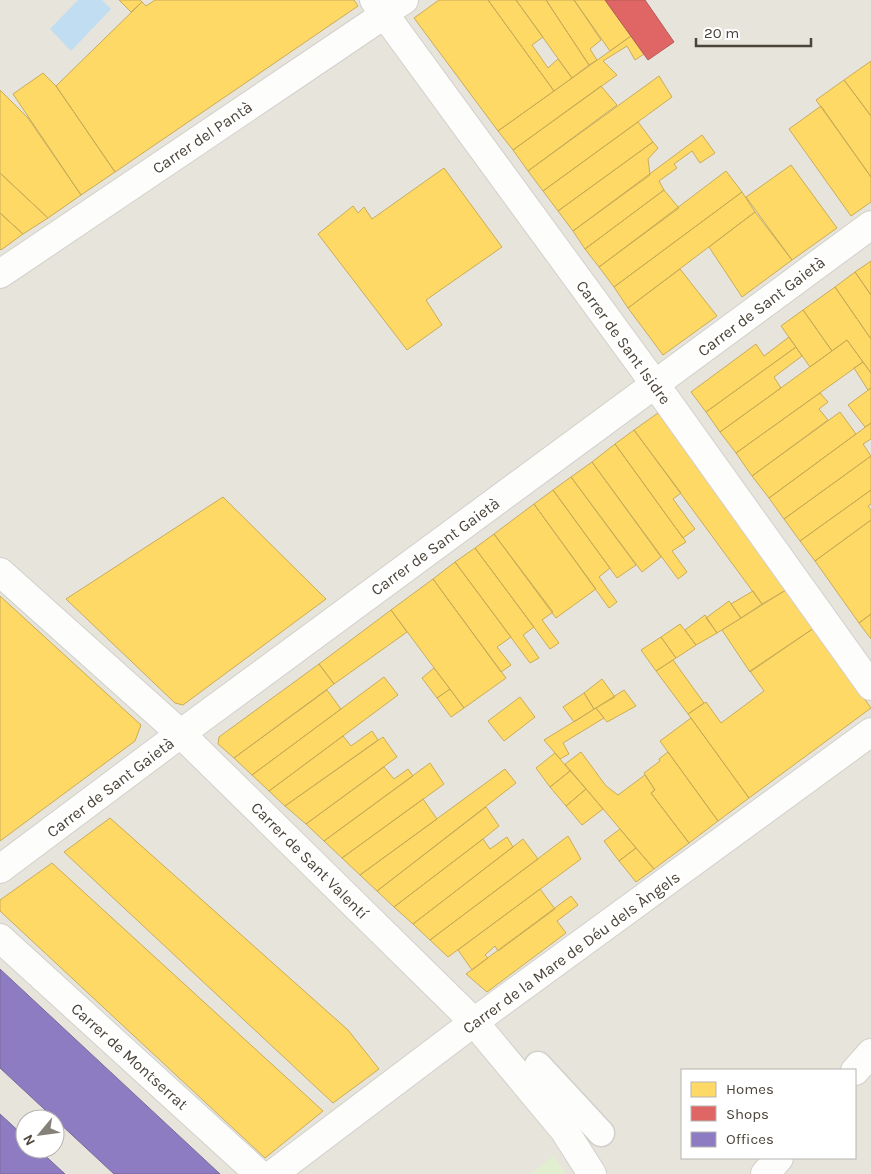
<svg xmlns="http://www.w3.org/2000/svg" width="871" height="1174" font-family="Karla,sans-serif">
	<style>
		.residential { fill: #e7e4dc; fill-rule: evenodd }
		.green { fill: #e1eecf }
		.water { fill: #c0ddf1 }
		.homes { fill: #ffd966; stroke: #c9ac58 }
		.shops { fill: #e06666; stroke: #b35c58 }
		.offices { fill: #8e7cc3; stroke: #7a6b9a }
		.lines { fill: none; stroke-linecap: round; stroke-linejoin: round }
		.pedestrian-casing { stroke: #d2d0cb; stroke-width: 29 }
		.minor-casing { stroke: #d2d0cb; stroke-width: 30 }
		.pedestrian { stroke: #fdfdfc; stroke-width: 26 }
		.minor { stroke: #fdfdfc; stroke-width: 28 }
		.labels { text-anchor: middle; stroke-width: 5; stroke-linejoin: round; paint-order: stroke }
		.street-label { font-size: 16px; fill: #4b4439; stroke: #fff }
	</style>
	<rect width="100%" height="100%" fill="#f4f2ee"/>
	<path class="residential" d="M0,0H871V1174H0ZM682,1070H855V1158H682ZM25,1119H55V1149H25Z"/>
	<path class="green" d="M554,1156L566,1174H530Z"/>
	<path class="water" d="M78,0H102L111,9L71,51L50,29Z"/>
	<path class="homes" d="M119,0H140L142,2L131,12Z
		M155,0H354L358,6L115,172L56,86L142,2L146,6Z
		M439,0H488L554,91L498,131L414,18Z
		M488,0H516L543,37L532,45L548,68L558,59L572,78L554,91Z
		M516,0H546L589,65L572,78Z
		M546,0H574L601,40L590,49L597,60L589,65Z
		M574,0H605L631,36L610,51Z
		M631,36L644,54L635,60L627,46L603,61L617,75L513,150L498,131Z
		M871,61V116L844,80Z
		M43,73L56,86L115,172L81,195L13,94Z
		M659,76L672,97L543,191L528,171Z
		M844,80L871,116V177L816,100Z
		M601,86L617,105L528,171L513,150Z
		M0,90L28,118L81,195L48,218L0,173Z
		M821,106L871,177V202L851,216L789,129Z
		M638,122L653,142L558,211L543,191Z
		M702,135L715,153L700,163L692,151L674,164L677,168L659,181L664,190L585,249L573,231Z
		M653,142L658,148L648,159L650,175L573,231L558,211Z
		M791,165L837,228L792,260L746,197Z
		M444,168L502,247L426,300L442,325L407,350L318,234L353,206L358,213L364,207L372,219Z
		M726,171L742,192L614,287L599,267Z
		M0,173L48,218L23,234L0,213Z
		M664,190L679,208L599,267L585,249Z
		M742,192L755,212L628,308L614,287Z
		M755,212L792,260L742,297L709,247Z
		M0,213L23,234L1,250L0,249Z
		M871,261V295L855,272Z
		M680,269L717,316L663,355L628,308Z
		M855,272L871,295V339L835,287Z
		M835,287L871,339V373L847,340L832,351L803,310Z
		M803,310L832,351L810,367L781,326Z
		M789,337L796,347L706,412L691,392L756,344L764,356Z
		M847,340L863,362L736,453L720,432Z
		M796,347L802,356L774,377L781,388L720,432L706,412Z
		M863,362L871,373V388L868,390L854,368Z
		M871,388V423L865,427L848,405Z
		M820,393L828,402L819,409L828,420L752,476L736,453Z
		M840,412L856,434L769,498L752,476Z
		M658,413L786,590L762,604L634,430Z
		M871,423V439L863,444L871,456L784,519L769,498Z
		M634,430L681,493L673,499L695,529L683,538L615,444Z
		M615,444L686,542L672,551L687,572L678,579L592,462Z
		M871,456V490L800,541L784,519Z
		M592,462L661,557L642,572L571,477Z
		M571,477L636,565L617,578L553,490Z
		M553,490L610,568L599,577L617,602L609,608L534,504Z
		M871,490V504L868,506L871,510V520L815,561L800,541Z
		M223,497L326,599L183,705L175,703L66,599Z
		M534,504L596,589L556,618L494,534Z
		M871,520V614L859,623L815,561Z
		M494,534L553,612L542,620L559,643L550,649L475,548Z
		M475,548L534,627L523,635L539,658L530,663L455,562Z
		M455,562L511,637L497,647L511,665L501,672L433,579Z
		M433,579L506,678L464,708L391,610Z
		M786,590L814,628L750,672L722,630Z
		M753,591L762,604L741,618L731,604Z
		M0,596L141,725L135,741L0,841Z
		M729,601L741,618L717,633L706,618Z
		M391,610L407,632L334,684L319,664Z
		M871,614V639L859,623Z
		M705,615L717,633L696,645L685,630Z
		M680,624L696,645L676,658L661,637Z
		M814,628L871,708L749,798L688,714L706,702L721,723L764,691L750,671Z
		M661,637L676,658L656,671L641,650Z
		M673,660L704,703L688,714L656,671Z
		M319,664L334,684L234,758L218,744L219,737Z
		M434,668L450,689L437,698L422,678Z
		M384,677L398,695L269,791L252,775Z
		M602,679L615,697L594,709L584,693Z
		M450,689L464,708L451,717L437,698Z
		M327,690L341,709L252,775L234,758Z
		M624,690L636,706L607,722L596,708Z
		M584,693L594,709L574,722L563,707Z
		M520,697L535,717L504,741L488,721Z
		M596,708L604,718L563,743L569,754L560,759L544,740Z
		M691,718L749,798L718,821L660,741Z
		M372,731L378,740L285,806L269,791L343,736L351,746Z
		M383,737L397,757L306,824L285,806Z
		M581,752L606,786L618,795L645,775L655,790L651,793L689,843L654,869L565,764Z
		M668,752L718,821L689,843L651,793L655,790L644,773L660,761L659,759Z
		M555,753L570,771L550,787L536,768Z
		M430,763L444,784L342,858L324,841Z
		M384,767L394,779L408,769L413,776L324,841L306,824Z
		M505,769L516,783L377,891L360,875Z
		M570,771L586,789L566,806L550,787Z
		M586,789L603,809L582,825L566,806Z
		M423,799L437,819L360,875L342,858Z
		M486,807L499,826L483,839L394,907L377,891Z
		M110,818L348,1030L379,1069L333,1103L64,852Z
		M620,829L636,848L619,861L604,841Z
		M568,836L581,859L448,957L430,940Z
		M507,837L513,847L413,924L394,907L483,839L490,849Z
		M523,839L538,859L430,940L413,924Z
		M636,848L654,869L636,882L619,861Z
		M52,863L323,1111L265,1158L0,911V900Z
		M540,889L555,909L498,951L495,946L485,955L488,958L472,970L458,950Z
		M571,896L578,905L557,921L566,933L487,992L466,974Z"/>
	<path class="shops" d="M605,0H645L674,42L648,60Z"/>
	<path class="offices" d="M0,969L220,1174H114L0,1068Z
		M0,1114L25,1137V1149H38L65,1174H0Z"/>
	<g class="lines">
		<g class="pedestrian-casing">
			<path id="pedestrian" d="M538,1065L601,1133"/>
		</g>
		<g class="minor-casing">
			<path id="minor" d="M374,0L665,398L871,686
				M0,274L372,23L383,13L404,0
				M0,572L181,734L474,1022L564,1130L592,1174
				M0,869L195,723L871,225
				M0,938L259,1174
				M855,1071L871,1053
				M273,1174L474,1022L871,732
				M765,1174L779,1158"/>
		</g>
		<use href="#pedestrian" class="pedestrian"/>
		<use href="#minor" class="minor"/>
	</g>
	<g class="labels">
		<g class="street-label">
			<text transform="translate(202 137) rotate(-34)" y="6">Carrer del Pantà</text>
			<text transform="translate(761 306) rotate(-37)" y="6">Carrer de Sant Gaietà</text>
			<text transform="translate(624 342) rotate(54)" y="6">Carrer de Sant Isidre</text>
			<text transform="translate(435 546) rotate(-36)" y="6">Carrer de Sant Gaietà</text>
			<text transform="translate(110 787) rotate(-37)" y="6">Carrer de Sant Gaietà</text>
			<text transform="translate(310 860) rotate(45)" y="6">Carrer de Sant Valentí</text>
			<text transform="translate(571 952) rotate(-36)" y="6">Carrer de la Mare de Déu dels Àngels</text>
			<text transform="translate(130 1056) rotate(42)" y="6">Carrer de Montserrat</text>
		</g>
	</g>
	<rect x="681" y="1069" width="175" height="90" fill="#ffffff" stroke="#b7b4b0"/>
	<rect x="691" y="1082" width="25" height="15" fill="#ffd966" stroke="#b7b4b0"/>
	<text x="726" y="1094" font-size="15" fill="#4b4439">Homes</text>
	<rect x="691" y="1106" width="25" height="15" fill="#e06666" stroke="#b7b4b0"/>
	<text x="726" y="1119" font-size="15" fill="#4b4439">Shops</text>
	<rect x="691" y="1132" width="25" height="15" fill="#8e7cc3" stroke="#b7b4b0"/>
	<text x="726" y="1144" font-size="15" fill="#4b4439">Offices</text>
	<g transform="translate(40 1134) rotate(241)"><circle r="24" fill="#ffffff" stroke="#b7b4b0"/>
	<path d="M0-4L9 19L0 12L-9 19Z" fill="#868178"/>
	<text y="-8" font-size="14" font-weight="bold" text-anchor="middle" fill="#4b4439">N</text>
	</g>
	<path d="M696 38v8h115v-8" fill="none" stroke="#4b4439" stroke-width="2.5"/>
	<text x="704" y="38" font-size="15" fill="#4b4439" stroke="#ffffff" stroke-width="4" paint-order="stroke">20 m</text>
</svg>
